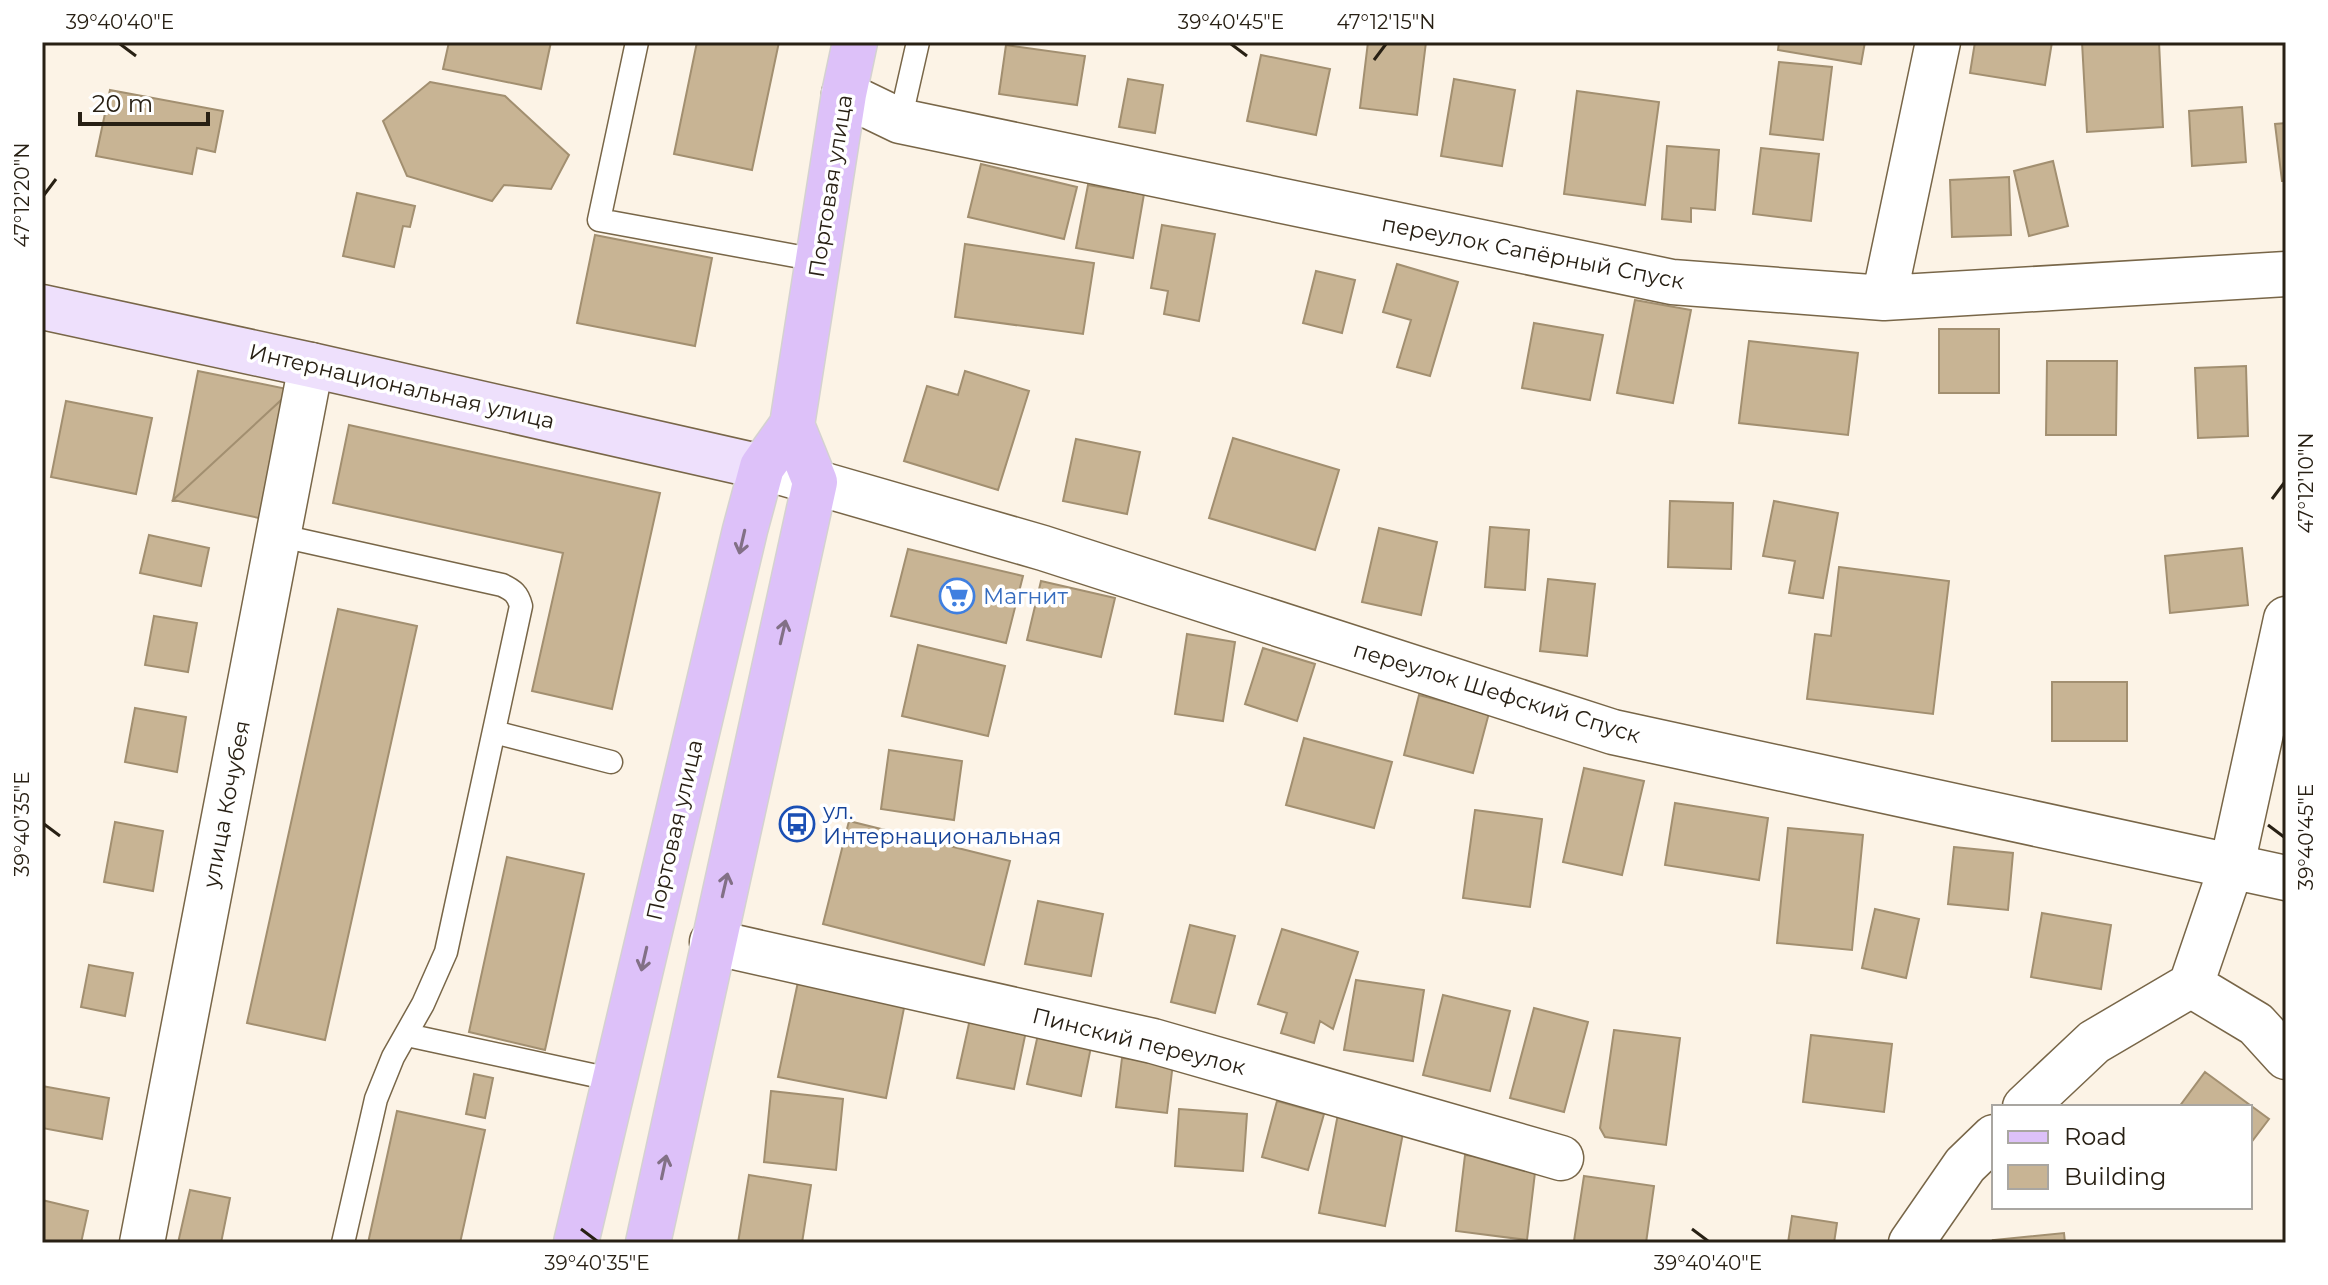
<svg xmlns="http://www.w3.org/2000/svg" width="2328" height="1285" font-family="Montserrat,sans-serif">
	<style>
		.building { fill: #c8b494; stroke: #a28f70; stroke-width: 2 }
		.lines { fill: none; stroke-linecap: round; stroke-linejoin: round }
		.lane-casing { stroke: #786648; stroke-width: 25 }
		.street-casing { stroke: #786648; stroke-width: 47 }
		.secondary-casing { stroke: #786648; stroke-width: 47 }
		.primary-casing { stroke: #d4d2d0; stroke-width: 47 }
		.lane { stroke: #fff; stroke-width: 22 }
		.street { stroke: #fff; stroke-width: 44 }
		.secondary { stroke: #eee0fc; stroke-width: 44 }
		.primary { stroke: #ddc1f9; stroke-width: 44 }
		.oneway { stroke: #827086 }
		.ticks { fill: none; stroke: #282014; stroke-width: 3 }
		.labels { text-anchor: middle; stroke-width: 7; stroke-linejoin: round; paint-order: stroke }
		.street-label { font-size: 22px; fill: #282014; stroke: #fff }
		.shop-label { font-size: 22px; fill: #366cbe; stroke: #fff; text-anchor: start }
		.transit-label { font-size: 22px; fill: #164399; stroke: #fff; text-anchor: start }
		.neatline { fill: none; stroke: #282014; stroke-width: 3 }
		.ticks-label { font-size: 20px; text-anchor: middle; fill: #282014 }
	</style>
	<rect width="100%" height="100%" fill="#fcf3e6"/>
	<path class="building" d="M449,42H551L541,89L443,69Z
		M697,42H779L752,170L674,154Z
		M1368,42H1426L1417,115L1360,108Z
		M1779,42H1865L1861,64L1778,50Z
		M1975,42H2052L2045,85L1970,73Z
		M2082,42H2159L2163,127L2087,132Z
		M1006,45L1085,56L1077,105L999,94Z
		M1261,55L1330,69L1316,135L1247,121Z
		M1779,62L1832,67L1823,140L1770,134Z
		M1128,79L1163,85L1155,133L1119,127Z
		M1454,79L1515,90L1502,166L1441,156Z
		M430,82L505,96L569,155L551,189L504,185L492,201L407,176L383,121Z
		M110,90L223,111L215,152L197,148L192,174L96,156Z
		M1577,91L1659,102L1645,205L1564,194Z
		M2242,107L2246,162L2192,166L2189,111Z
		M2286,123V181H2282L2275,124Z
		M1667,146L1719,150L1715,210L1691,208V222L1662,219Z
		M1761,148L1819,154L1811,221L1753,214Z
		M2053,161L2068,226L2029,236L2014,171Z
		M981,164L1077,187L1064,239L968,217Z
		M2009,177L2011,235L1952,237L1950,180Z
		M1088,185L1144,194L1133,258L1076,248Z
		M357,193L415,206L410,227L403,226L394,267L343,256Z
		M1162,225L1215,234L1199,321L1164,314L1168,291L1151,288Z
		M595,235L712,258L695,346L577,323Z
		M965,244L1094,263L1083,334L955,317Z
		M1397,264L1458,282L1430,376L1397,367L1411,320L1383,312Z
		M1316,271L1355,280L1342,333L1303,323Z
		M1635,300L1691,310L1673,403L1617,393Z
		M1534,323L1603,335L1590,400L1522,388Z
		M1939,329H1999V393H1939Z
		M1749,341L1858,353L1848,435L1739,423Z
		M2047,361H2117L2116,435H2046Z
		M2246,366L2248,436L2198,438L2195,368Z
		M198,371L292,390L173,500Z
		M965,371L1029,391L998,490L904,461L927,386L958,395Z
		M292,390L264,519L173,500Z
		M66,401L152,418L136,494L51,477Z
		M349,425L660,493L612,709L532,691L563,553L333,503Z
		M1233,438L1339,470L1315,550L1209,518Z
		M1076,439L1140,452L1127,514L1063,501Z
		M1670,501L1733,503L1731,569L1668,567Z
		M1774,501L1838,513L1823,598L1789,593L1795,561L1763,556Z
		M1490,527L1529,530L1525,590L1485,587Z
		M1379,528L1437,542L1421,615L1362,602Z
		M149,535L209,548L201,586L140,573Z
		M2242,548L2248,605L2170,613L2165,556Z
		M908,549L1023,576L1006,643L891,616Z
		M1839,567L1949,581L1933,714L1807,699L1815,634L1831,636Z
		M1548,579L1595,584L1587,656L1540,651Z
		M1041,581L1115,598L1101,657L1027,640Z
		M338,609L417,626L325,1040L247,1023Z
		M154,616L197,623L188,672L145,665Z
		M1187,634L1235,642L1223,721L1175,714Z
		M918,645L1005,666L988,736L902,716Z
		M1263,648L1315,664L1297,721L1245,704Z
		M2052,682H2127V741H2052Z
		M1419,695L1489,713L1473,773L1404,755Z
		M135,708L186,717L177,772L125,762Z
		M1304,738L1392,762L1374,828L1286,805Z
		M889,750L962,761L954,820L881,809Z
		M1584,768L1644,781L1622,875L1563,862Z
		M1675,803L1768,818L1759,880L1665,865Z
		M1475,810L1542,819L1530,907L1463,898Z
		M849,821L1010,861L984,965L823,924Z
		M115,822L163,831L153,891L104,882Z
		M1788,828L1863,835L1852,950L1777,943Z
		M1954,847L2013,853L2008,910L1948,904Z
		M507,857L584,874L545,1050L469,1032Z
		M1038,901L1103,914L1091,976L1025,964Z
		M1875,909L1919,919L1906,978L1862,968Z
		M2042,913L2111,925L2101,989L2031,977Z
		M1190,925L1235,936L1215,1013L1171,1002Z
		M1282,929L1358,952L1333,1029L1320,1021L1314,1043L1281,1033L1287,1013L1258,1004Z
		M89,965L133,973L125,1016L81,1007Z
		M799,977L906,998L886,1098L778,1077Z
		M1356,980L1424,990L1413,1061L1344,1050Z
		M1443,995L1510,1011L1490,1091L1423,1075Z
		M1534,1008L1588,1022L1564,1112L1510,1098Z
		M970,1019L1026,1031L1014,1089L957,1078Z
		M1039,1030L1092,1042L1081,1096L1027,1084Z
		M1614,1030L1680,1038L1666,1145L1605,1137L1600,1128Z
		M1811,1035L1892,1044L1884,1112L1803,1102Z
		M1122,1058L1173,1063L1167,1113L1116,1107Z
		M2205,1072L2269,1119L2250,1144V1107H2179Z
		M474,1074L493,1078L485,1118L466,1114Z
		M42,1086L109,1098L102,1139L42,1128Z
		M771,1091L843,1099L836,1170L764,1162Z
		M1277,1101L1324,1114L1308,1170L1262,1157Z
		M1179,1109L1247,1114L1243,1171L1175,1166Z
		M397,1111L485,1130L460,1243H368Z
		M1338,1114L1404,1128L1385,1226L1319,1213Z
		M1465,1155L1536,1164L1527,1240L1456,1231Z
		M749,1175L811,1185L802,1243H738Z
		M1584,1176L1654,1186L1646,1243L1574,1241Z
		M190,1190L230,1198L221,1243H178Z
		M42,1200L88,1211L81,1243H42Z
		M1792,1216L1837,1223L1834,1243H1788Z
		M2064,1233L2065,1243H1994L1993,1240Z"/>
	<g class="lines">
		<g class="lane-casing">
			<path id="lane" d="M637,42L599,220L817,260
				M900,121L918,42
				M277,535L502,585C513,590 518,594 521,606L446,952L423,1004L393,1057L376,1099L343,1243
				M494,732L611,762
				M407,1035L615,1080"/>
		</g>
		<g class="street-casing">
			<path id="street" d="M844,94L900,121L1672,282L1884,298L2286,274
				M1884,298L1938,42
				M762,467L1043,548L1613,732L2286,878
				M712,942L1153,1041L1561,1158
				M2191,985L2256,1024L2286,1057
				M2025,1107L2094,1042L2191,985L2232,865L2286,619
				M142,1243L311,365
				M1911,1243L1965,1165L1994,1137"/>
		</g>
		<g class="secondary-casing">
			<path id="secondary" d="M42,307L311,365L762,467"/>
		</g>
		<g class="primary-casing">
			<path id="primary" d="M576,1243L745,530L762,467L792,425L844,94L855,42
				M648,1243L815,482L792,425"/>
		</g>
		<use href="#lane" class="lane"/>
		<use href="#street" class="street"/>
		<use href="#secondary" class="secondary"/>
		<use href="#primary" class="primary"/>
	</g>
	<defs><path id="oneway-shaft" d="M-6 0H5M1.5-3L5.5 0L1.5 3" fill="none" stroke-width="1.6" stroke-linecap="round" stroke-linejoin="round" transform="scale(2)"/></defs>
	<g class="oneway">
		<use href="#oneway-shaft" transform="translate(742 542) rotate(103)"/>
		<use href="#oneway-shaft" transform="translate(783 632) rotate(-77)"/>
		<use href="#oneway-shaft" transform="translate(725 885) rotate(-77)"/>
		<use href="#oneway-shaft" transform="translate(644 959) rotate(103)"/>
		<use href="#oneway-shaft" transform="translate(664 1167) rotate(-78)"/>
	</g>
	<path class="ticks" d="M120,44L136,56M1231,44L1247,56M1374,60L1386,44M44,195L56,179M2272,499L2284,483M44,824L60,836M2268,825L2284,837M581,1229L597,1241M1692,1229L1708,1241"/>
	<defs>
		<g id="supermarket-ring" transform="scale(1.8)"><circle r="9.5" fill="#fff" stroke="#3f7fe0" stroke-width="1.5"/><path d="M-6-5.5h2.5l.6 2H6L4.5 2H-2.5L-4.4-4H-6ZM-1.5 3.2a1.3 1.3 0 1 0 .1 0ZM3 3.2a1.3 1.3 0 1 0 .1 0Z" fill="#3f7fe0"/></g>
		<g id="bus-ring" transform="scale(1.8)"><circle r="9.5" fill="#fff" stroke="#1a4fb4" stroke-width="1.5"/><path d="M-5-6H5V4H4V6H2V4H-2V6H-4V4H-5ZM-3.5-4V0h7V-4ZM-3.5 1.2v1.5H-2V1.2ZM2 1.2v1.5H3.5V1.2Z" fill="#1a4fb4"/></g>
	</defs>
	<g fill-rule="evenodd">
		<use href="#supermarket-ring" x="957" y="596"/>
		<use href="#bus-ring" x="797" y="824"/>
	</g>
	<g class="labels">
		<g class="street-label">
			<text transform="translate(830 186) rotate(-81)" y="8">Портовая улица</text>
			<text transform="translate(1533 252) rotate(11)" y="8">переулок Сапёрный Спуск</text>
			<text transform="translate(402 386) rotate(13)" y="8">Интернациональная улица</text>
			<text transform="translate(1497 692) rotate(17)" y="8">переулок Шефский Спуск</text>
			<text transform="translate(226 804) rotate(-79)" y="8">улица Кочубея</text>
			<text transform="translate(674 830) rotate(-77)" y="8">Портовая улица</text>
			<text transform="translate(1139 1041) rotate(14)" y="8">Пинский переулок</text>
		</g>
		<g class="shop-label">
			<text x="983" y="604">Магнит</text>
		</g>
		<g class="transit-label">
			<text x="823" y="819">ул.<tspan x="823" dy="25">Интернациональная</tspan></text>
		</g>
	</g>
	<rect width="2328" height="1285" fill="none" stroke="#ffffff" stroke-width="88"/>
	<rect x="1992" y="1105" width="260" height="104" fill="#ffffff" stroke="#a9a6a1" stroke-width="2"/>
	<rect x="2008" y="1131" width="40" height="12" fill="#ddc1f9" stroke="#a9a6a1" stroke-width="2"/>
	<text x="2064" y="1145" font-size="24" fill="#282014">Road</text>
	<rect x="2008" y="1165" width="40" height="24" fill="#c8b494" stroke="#a9a6a1" stroke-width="2"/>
	<text x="2064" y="1185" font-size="24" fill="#282014">Building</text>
	<path d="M80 112v12h128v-12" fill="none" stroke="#282014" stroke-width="4"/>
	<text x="92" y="112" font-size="24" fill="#282014" stroke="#ffffff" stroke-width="6" paint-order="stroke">20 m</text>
	<rect x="44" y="44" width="2240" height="1197" class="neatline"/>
	<g class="ticks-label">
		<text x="120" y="29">39°40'40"E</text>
		<text x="1231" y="29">39°40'45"E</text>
		<text x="1386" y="29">47°12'15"N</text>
		<text transform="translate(22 195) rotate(-90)" y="7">47°12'20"N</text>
		<text transform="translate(2306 483) rotate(-90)" y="7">47°12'10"N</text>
		<text transform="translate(22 824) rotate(-90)" y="7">39°40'35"E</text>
		<text transform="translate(2306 837) rotate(-90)" y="7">39°40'45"E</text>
		<text x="597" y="1270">39°40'35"E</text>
		<text x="1708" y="1270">39°40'40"E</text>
	</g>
</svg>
